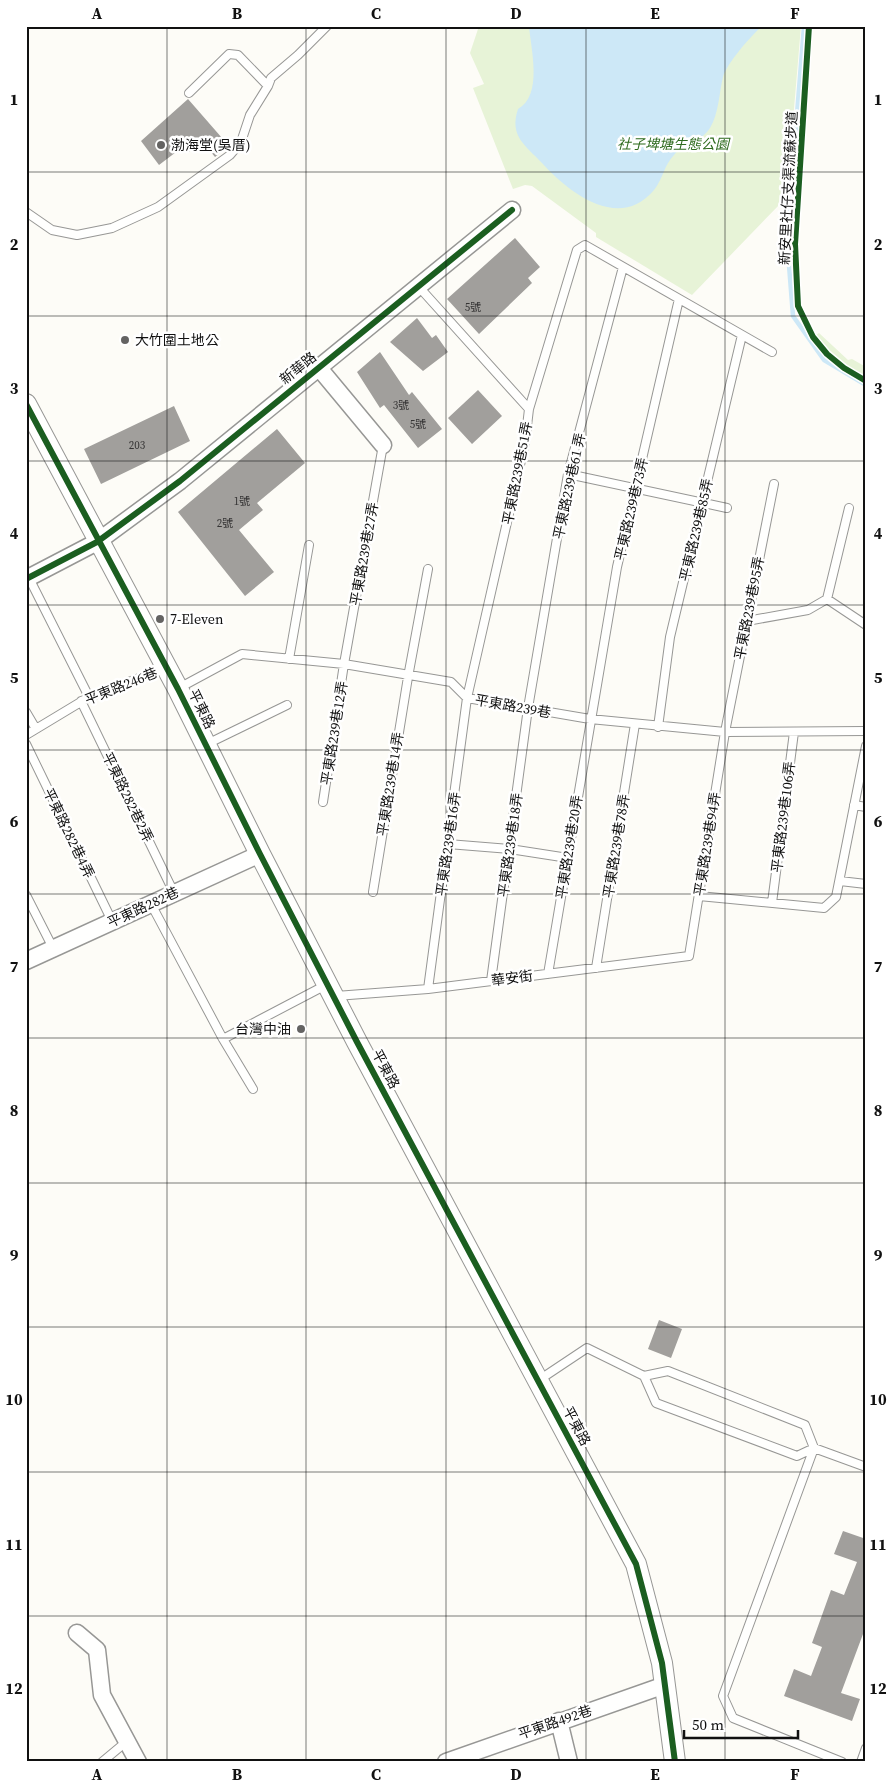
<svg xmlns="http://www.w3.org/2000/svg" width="892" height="1788" font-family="'Source Serif 4','Noto Sans TC',serif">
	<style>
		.green { fill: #e7f3d7 }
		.water { fill: #cde8f7 }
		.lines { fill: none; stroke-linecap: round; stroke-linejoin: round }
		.stream { stroke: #cde8f7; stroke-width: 4.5 }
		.building { fill: #a19f9c }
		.service-casing { stroke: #979795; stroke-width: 10 }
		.minor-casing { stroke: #979795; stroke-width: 19 }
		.tertiary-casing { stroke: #979795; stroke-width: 22 }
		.service { stroke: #fffffe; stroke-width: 8 }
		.minor { stroke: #fffffe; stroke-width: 16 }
		.tertiary { stroke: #fffffe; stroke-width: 20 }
		.cycleway-casing { stroke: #fff; stroke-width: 9 }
		.cycleway { stroke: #1b5e20; stroke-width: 6 }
		.grid { fill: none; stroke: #111; stroke-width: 1; stroke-opacity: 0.55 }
		.poi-dot { fill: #646362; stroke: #fff; stroke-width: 2 }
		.labels { text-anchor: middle; stroke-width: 5; stroke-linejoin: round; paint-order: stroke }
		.number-label { font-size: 11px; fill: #353434 }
		.park-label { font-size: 14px; font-style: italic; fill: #2f6b1f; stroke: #fff }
		.poi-label { font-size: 14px; fill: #111; stroke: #fff; text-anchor: start }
		.street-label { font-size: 14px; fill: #111; stroke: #fff }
		.neatline { fill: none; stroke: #111; stroke-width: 2 }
		.grid-label { font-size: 16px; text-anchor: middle; font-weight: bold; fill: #111 }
	</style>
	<rect width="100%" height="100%" fill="#fdfcf7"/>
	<path class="green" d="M479,26H801L786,203L780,204L692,295L596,237V233L532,186L525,185L513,189L473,88L484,84L470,53Z
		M819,333L848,360L852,359L866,367V379L844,366L816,335Z"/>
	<path class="water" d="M529,26H762C751,36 727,63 723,77C719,93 719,113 710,128C701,142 684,143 674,155C664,165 663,179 654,190C619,232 568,192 542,163C525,145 509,136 518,109C543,95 531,50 529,26Z"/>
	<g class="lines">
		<path class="stream" d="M804,26L787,240L793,316L824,360L866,385"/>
	</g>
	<path class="building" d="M188,99L229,146L215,157L202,141L189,152L184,146L159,165L141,141Z
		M515,238L540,267L528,278L532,283L479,334L447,299Z
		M417,318L432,338L436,335L448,352L423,371L390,342Z
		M380,352L409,395L412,392L442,429L418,448L384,405L380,408L357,372Z
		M478,390L502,416L472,444L448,418Z
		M174,406L190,441L101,484L84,449Z
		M277,429L305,463L257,503L263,510L239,530L274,572L245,596L178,512Z
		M659,1320L682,1329L671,1358L648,1349Z
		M843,1531L866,1539V1626L841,1693L860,1699L852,1721L784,1696L794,1669L811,1676L822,1647L812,1643L831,1590L844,1595L857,1562L834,1554Z"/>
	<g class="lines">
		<g class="service-casing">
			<path id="service" d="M268,86L271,78L298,55L327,26
				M26,212L52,230L77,235L112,228L158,207L230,155L241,142L250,115L268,86L238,55L229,54L189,93
				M419,287L529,409
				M568,474L727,508
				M29,578L89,697
				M827,599L866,625
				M747,621L808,610L827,599L849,508
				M289,659L309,545
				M179,688L242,654L344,664L451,682L467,698L590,719L725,732L866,731
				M81,701L174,893
				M26,712L36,729
				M658,727L670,637L742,335
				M26,735L89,697L166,668
				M26,744L112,921
				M207,744L287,705
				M323,802L344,664L383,445
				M854,805L866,807
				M448,844L510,849L568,858
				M840,881L866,884
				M373,892L408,677L428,569
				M26,895L53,948
				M699,896L824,908L836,897L866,746
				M772,903L794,732
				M151,904L223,1039L253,1089
				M596,968L635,724
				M548,974L617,567L679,299
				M491,981L528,708L568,474L623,267
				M428,989L467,698L525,443L529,409L577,250L585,245L772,352
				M336,996L428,989L689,956L725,732L774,484
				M223,1039L326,985
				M644,1376L656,1403L797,1456L814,1448L866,1467
				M539,1380L587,1348L644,1376L668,1371L805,1425L814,1448L723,1696L733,1718L842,1762
				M102,1762L126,1742
				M861,1762L866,1748"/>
		</g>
		<g class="minor-casing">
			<path id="minor" d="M319,368L383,445
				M26,579L97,542L180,481L512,210
				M26,961L260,854
				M77,1633L97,1650L102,1695L138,1762
				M559,1721L569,1762
				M446,1762L665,1685"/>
		</g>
		<g class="tertiary-casing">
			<path id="tertiary" d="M26,404L178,689L260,854L357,1042L636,1564L662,1663L675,1762"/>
		</g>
		<use href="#service" class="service"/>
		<use href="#minor" class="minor"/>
		<use href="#tertiary" class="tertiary"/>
		<g class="cycleway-casing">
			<path id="cycleway" d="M809,26L795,244L798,306L813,337L827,354L844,368L866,381
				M26,404L178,689L260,854L357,1042L636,1564L662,1663L675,1762
				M26,579L97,542L180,481L512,210"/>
		</g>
		<use href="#cycleway" class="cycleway"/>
	</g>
	<path class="grid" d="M167,26V1762M306,26V1762M446,26V1762M586,26V1762M725,26V1762M26,172H866M26,316H866M26,461H866M26,605H866M26,750H866M26,894H866M26,1038H866M26,1183H866M26,1327H866M26,1472H866M26,1616H866"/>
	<g class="poi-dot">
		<circle cx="161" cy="145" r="5"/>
		<circle cx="125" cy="340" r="5"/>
		<circle cx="160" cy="619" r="5"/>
		<circle cx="301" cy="1029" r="5"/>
	</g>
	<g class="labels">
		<g class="number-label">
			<text x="473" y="311">5號</text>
			<text x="401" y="409">3號</text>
			<text x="418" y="428">5號</text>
			<text x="137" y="449">203</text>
			<text x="242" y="505">1號</text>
			<text x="225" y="527">2號</text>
		</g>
		<g class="park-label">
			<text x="673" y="149">社子埤塘生態公園</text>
		</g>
		<g class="poi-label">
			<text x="171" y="150">渤海堂(吳厝)</text>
			<text x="135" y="345">大竹圍土地公</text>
			<text x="170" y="624">7-Eleven</text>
			<text x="291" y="1034" text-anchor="end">台灣中油</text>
		</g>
		<g class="street-label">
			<text transform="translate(788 188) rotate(-87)" y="5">新安里社仔支渠流蘇步道</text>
			<text transform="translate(298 368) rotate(-39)" y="5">新華路</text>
			<text transform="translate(517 473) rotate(-79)" y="5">平東路239巷51弄</text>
			<text transform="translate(569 486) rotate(-78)" y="5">平東路239巷61 弄</text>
			<text transform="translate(631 509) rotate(-77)" y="5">平東路239巷73弄</text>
			<text transform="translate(696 530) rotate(-77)" y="5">平東路239巷85弄</text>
			<text transform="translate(364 554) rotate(-80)" y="5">平東路239巷27弄</text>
			<text transform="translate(749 608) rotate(-79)" y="5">平東路239巷95弄</text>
			<text transform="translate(121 686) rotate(-22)" y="5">平東路246巷</text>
			<text transform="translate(513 706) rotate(10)" y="5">平東路239巷</text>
			<text transform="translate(202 709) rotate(64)" y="5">平東路</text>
			<text transform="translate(334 733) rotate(-81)" y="5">平東路239巷12弄</text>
			<text transform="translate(390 784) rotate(-81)" y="5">平東路239巷14弄</text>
			<text transform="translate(128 797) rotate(64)" y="5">平東路282巷2弄</text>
			<text transform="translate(783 817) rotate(-83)" y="5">平東路239巷106弄</text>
			<text transform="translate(69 833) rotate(64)" y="5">平東路282巷4弄</text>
			<text transform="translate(448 844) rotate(-82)" y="5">平東路239巷16弄</text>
			<text transform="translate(707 844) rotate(-81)" y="5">平東路239巷94弄</text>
			<text transform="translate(510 845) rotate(-82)" y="5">平東路239巷18弄</text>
			<text transform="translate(616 846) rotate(-81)" y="5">平東路239巷78弄</text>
			<text transform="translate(569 847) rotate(-81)" y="5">平東路239巷20弄</text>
			<text transform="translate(143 907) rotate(-25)" y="5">平東路282巷</text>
			<text transform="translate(512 978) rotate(-7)" y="5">華安街</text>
			<text transform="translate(386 1069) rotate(62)" y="5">平東路</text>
			<text transform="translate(577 1426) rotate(62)" y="5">平東路</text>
			<text transform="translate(555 1722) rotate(-19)" y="5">平東路492巷</text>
		</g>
	</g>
	<rect width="892" height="1788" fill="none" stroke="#ffffff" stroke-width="55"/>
	<path d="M684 1730v8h114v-8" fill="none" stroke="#111111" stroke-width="2.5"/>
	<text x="692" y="1730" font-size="15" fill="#111111" stroke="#ffffff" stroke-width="4" paint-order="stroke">50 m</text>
	<rect x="28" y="28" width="836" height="1732" class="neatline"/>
	<g class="grid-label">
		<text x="97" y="19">A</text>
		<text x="237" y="19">B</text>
		<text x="376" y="19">C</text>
		<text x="516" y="19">D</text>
		<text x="655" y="19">E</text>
		<text x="795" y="19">F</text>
		<text x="14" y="105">1</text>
		<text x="878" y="105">1</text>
		<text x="14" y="250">2</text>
		<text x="878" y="250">2</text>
		<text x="14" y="394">3</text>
		<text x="878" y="394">3</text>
		<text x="14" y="539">4</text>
		<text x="878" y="539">4</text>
		<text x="14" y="683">5</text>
		<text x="878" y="683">5</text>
		<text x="14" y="827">6</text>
		<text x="878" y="827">6</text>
		<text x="14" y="972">7</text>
		<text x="878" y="972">7</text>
		<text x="14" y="1116">8</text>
		<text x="878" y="1116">8</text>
		<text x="14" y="1261">9</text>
		<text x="878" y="1261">9</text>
		<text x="14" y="1405">10</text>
		<text x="878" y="1405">10</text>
		<text x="14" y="1550">11</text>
		<text x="878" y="1550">11</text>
		<text x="14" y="1694">12</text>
		<text x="878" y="1694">12</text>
		<text x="97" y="1780">A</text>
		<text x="237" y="1780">B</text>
		<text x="376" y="1780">C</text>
		<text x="516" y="1780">D</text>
		<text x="655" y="1780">E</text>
		<text x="795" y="1780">F</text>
	</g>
</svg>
